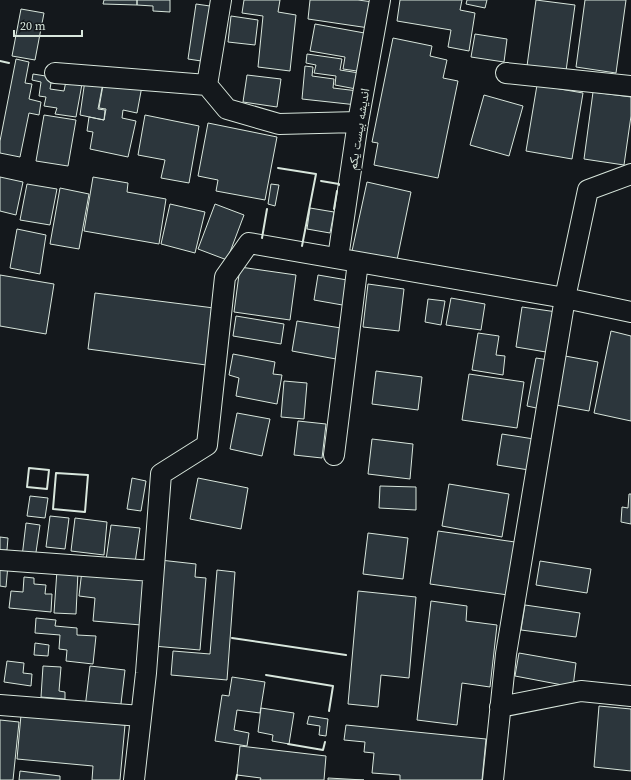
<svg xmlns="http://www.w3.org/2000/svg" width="631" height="780" font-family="'Source Serif 4','Noto Naskh Arabic',serif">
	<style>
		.building { fill: #2c363c; stroke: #d8e6dc }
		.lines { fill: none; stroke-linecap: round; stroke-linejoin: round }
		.street-casing { stroke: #d8e6dc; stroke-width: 22 }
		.street { stroke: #14181c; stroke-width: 20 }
		.wall { stroke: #d8e6dc; stroke-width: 2 }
		.labels { text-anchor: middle; stroke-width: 3; stroke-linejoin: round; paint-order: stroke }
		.street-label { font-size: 13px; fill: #d8e6dc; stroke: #14181c }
	</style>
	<rect width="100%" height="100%" fill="#14181c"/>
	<path class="building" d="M104,0H137V5L103,4Z
		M137,0H170V12L153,11V6L137,5Z
		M244,0H280L278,12L296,15L290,71L258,67L263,16L242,13Z
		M310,0H358L373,2L369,28L308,19Z
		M400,0H462L460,10L475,13L469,51L448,47L451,30L397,21Z
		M467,0H487L485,8L466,4Z
		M536,0L575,5L566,71L527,66Z
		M585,0H626L616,73L576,67Z
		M196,4L217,7L208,62L188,59Z
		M21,9L44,13L35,60L12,56Z
		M231,16L258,20L255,45L228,42Z
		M315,24L370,34L364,72L343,69L345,57L310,51Z
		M475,34L507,39L504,62L471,57Z
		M393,38L432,46L430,56L447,60L443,78L458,81L438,178L374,165L378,143L372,142Z
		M307,54L342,59L340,70L359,73L356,89L335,85L336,76L314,73L316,65L306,63Z
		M16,59L29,62L25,83L32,84L29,99L41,102L39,115L29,113L20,157L0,153V141Z
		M305,66L313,67L312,76L334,79L333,88L358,91L357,105L302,99Z
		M33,74L52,77L50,89L64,91L66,81L82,84L76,117L55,114L57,108L44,106L46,97L39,96L41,82L32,80Z
		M247,75L281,79L277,107L243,102Z
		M85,80L103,83L98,109L105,110L104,120L80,115Z
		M103,85L142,86L137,113L123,110L122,118L136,121L128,157L90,149L93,132L87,131L89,117L104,120L106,109L99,108Z
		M537,85L583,93L572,159L526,151Z
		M593,92L631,97V116L624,165L584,159Z
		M484,95L523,106L509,156L470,145Z
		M44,115L76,120L68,166L36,161Z
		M145,115L199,126L189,183L161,178L165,160L138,155Z
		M208,123L277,137L265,200L216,191L218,180L198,176Z
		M0,177L23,182L16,215L0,211Z
		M93,177L128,183L127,192L166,199L159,244L84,231Z
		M367,182L411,192L397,260L352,251Z
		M27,184L57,189L50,225L20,220Z
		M271,184L279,185L275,206L268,204Z
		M60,188L89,194L79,249L50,244Z
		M170,204L205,212L195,253L161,244Z
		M215,204L244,215L227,260L198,249Z
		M310,208L334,212L330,233L307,229Z
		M17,229L46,235L40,274L10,268Z
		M240,267L296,275L290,320L234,312Z
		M0,275L54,284L46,334L0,326Z
		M318,275L353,281L348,306L314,300Z
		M368,284L404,289L399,331L363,327Z
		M95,293L214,308L206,365L88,349Z
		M451,298L485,304L481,330L446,325Z
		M428,299L445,301L441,325L425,322Z
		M522,307L557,312L552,353L516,347Z
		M236,316L284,324L281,344L233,336Z
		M297,321L341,328L336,359L292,351Z
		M611,331L631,336V421L594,413Z
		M478,333L499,336L496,355L505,356L503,375L472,370Z
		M233,354L275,362L273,374L282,375L277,404L236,396L239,378L229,375Z
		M565,356L598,362L589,411L556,405Z
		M536,358L549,360L541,409L527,406Z
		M376,371L422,377L418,410L372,404Z
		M469,374L524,382L517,428L462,420Z
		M284,381L307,383L304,419L281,417Z
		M237,413L270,419L262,456L230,449Z
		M298,421L326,424L322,458L294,455Z
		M502,434L534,439L529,470L497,465Z
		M372,439L413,444L410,479L368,474Z
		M132,478L146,481L141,511L127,509Z
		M198,478L248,488L241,529L190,519Z
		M449,484L509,494L502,537L442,526Z
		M380,486L416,487V510L379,508Z
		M629,494H631V524L621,522L622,507L628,508Z
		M30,496L48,498L45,518L27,516Z
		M50,516L69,518L65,549L46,547Z
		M75,518L107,522L104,555L71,551Z
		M26,523L40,525L35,559L22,557Z
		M111,525L140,528L135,563L106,560Z
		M438,531L515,542L508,595L430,584Z
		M368,533L408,538L403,579L363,574Z
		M0,537L8,538L7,550H0Z
		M160,560L196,564L195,577L206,578L200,650L153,646Z
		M540,561L591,569L587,593L536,585Z
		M0,564L8,565L6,587L0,586Z
		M57,570L78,572L76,614L54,613Z
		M82,570L146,577L141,625L93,621L95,598L79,596Z
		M217,570L235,572L227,680L171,675L173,651L210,654Z
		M24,577L34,578V584L46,585L45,594H52L51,612L9,608L11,591L23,592Z
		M358,591L416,597L409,678L381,675L378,707L348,704Z
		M431,601L467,606L466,621L497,625L490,687L462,683L457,725L417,720Z
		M525,605L580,613L576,637L521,630Z
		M36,618L56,620L55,626L77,628V635L96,636L93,664L66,661L67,650L59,649L60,635L35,633Z
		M35,643L49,645L48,656L34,655Z
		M519,653L576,663L573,687L515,676Z
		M7,661L24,663L23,673L32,674L31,686L4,682Z
		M43,666L61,667L59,691L65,692V699L41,697Z
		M90,666L125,670L120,712L85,708Z
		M232,677L265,682L260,713L237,710L234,730L249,733L247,746L215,741L222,695L229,696Z
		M599,706L631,709V771L594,767Z
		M261,708L294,713L289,744L272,741L273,735L258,732Z
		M21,715L125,725L120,780H92L93,766L17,759Z
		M309,716L328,719L326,736L319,735L320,726L307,724Z
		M0,720L19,722L13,780H0Z
		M346,725L486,739L482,780H400V775L372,773L374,753L364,752L365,742L344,740Z
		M240,746L326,756L324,780H260L261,778L237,775Z
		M20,771L60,776V780H19Z
		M328,778L364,780H328Z"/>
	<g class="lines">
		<g class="street-casing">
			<path id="street" d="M55,73L207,85L227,109L279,124L358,122
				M506,73L631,86
				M207,85L221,0
				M338,258L358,122L380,0
				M334,455L358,262
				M0,560L153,571
				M0,705L141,716
				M500,707L581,691L631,696
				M134,780L146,673L161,474L207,445L225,277L249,243L565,298L631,312
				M493,780L506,654L565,298L588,190L631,174"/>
		</g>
		<use href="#street" class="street"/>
		<path class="wall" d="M0,61L9,63
			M278,168L316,174L302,246
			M321,181L339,184V185
			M334,209L337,191
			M262,238L267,209
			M29,468L49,470L47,489L27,487Z
			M56,473L88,475L85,512L53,509Z
			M232,638L346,655
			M266,675L333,686L329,711
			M288,744L323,750L325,742
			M236,780L237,775"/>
	</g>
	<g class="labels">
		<g class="street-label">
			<text transform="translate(358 129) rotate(-81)" y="5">اندیشه بیست یکم</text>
		</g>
	</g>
	<path d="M14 30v6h68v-6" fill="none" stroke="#d8e6dc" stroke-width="2"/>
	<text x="20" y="30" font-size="12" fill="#d8e6dc" stroke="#14181c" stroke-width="3" paint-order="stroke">20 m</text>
</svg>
